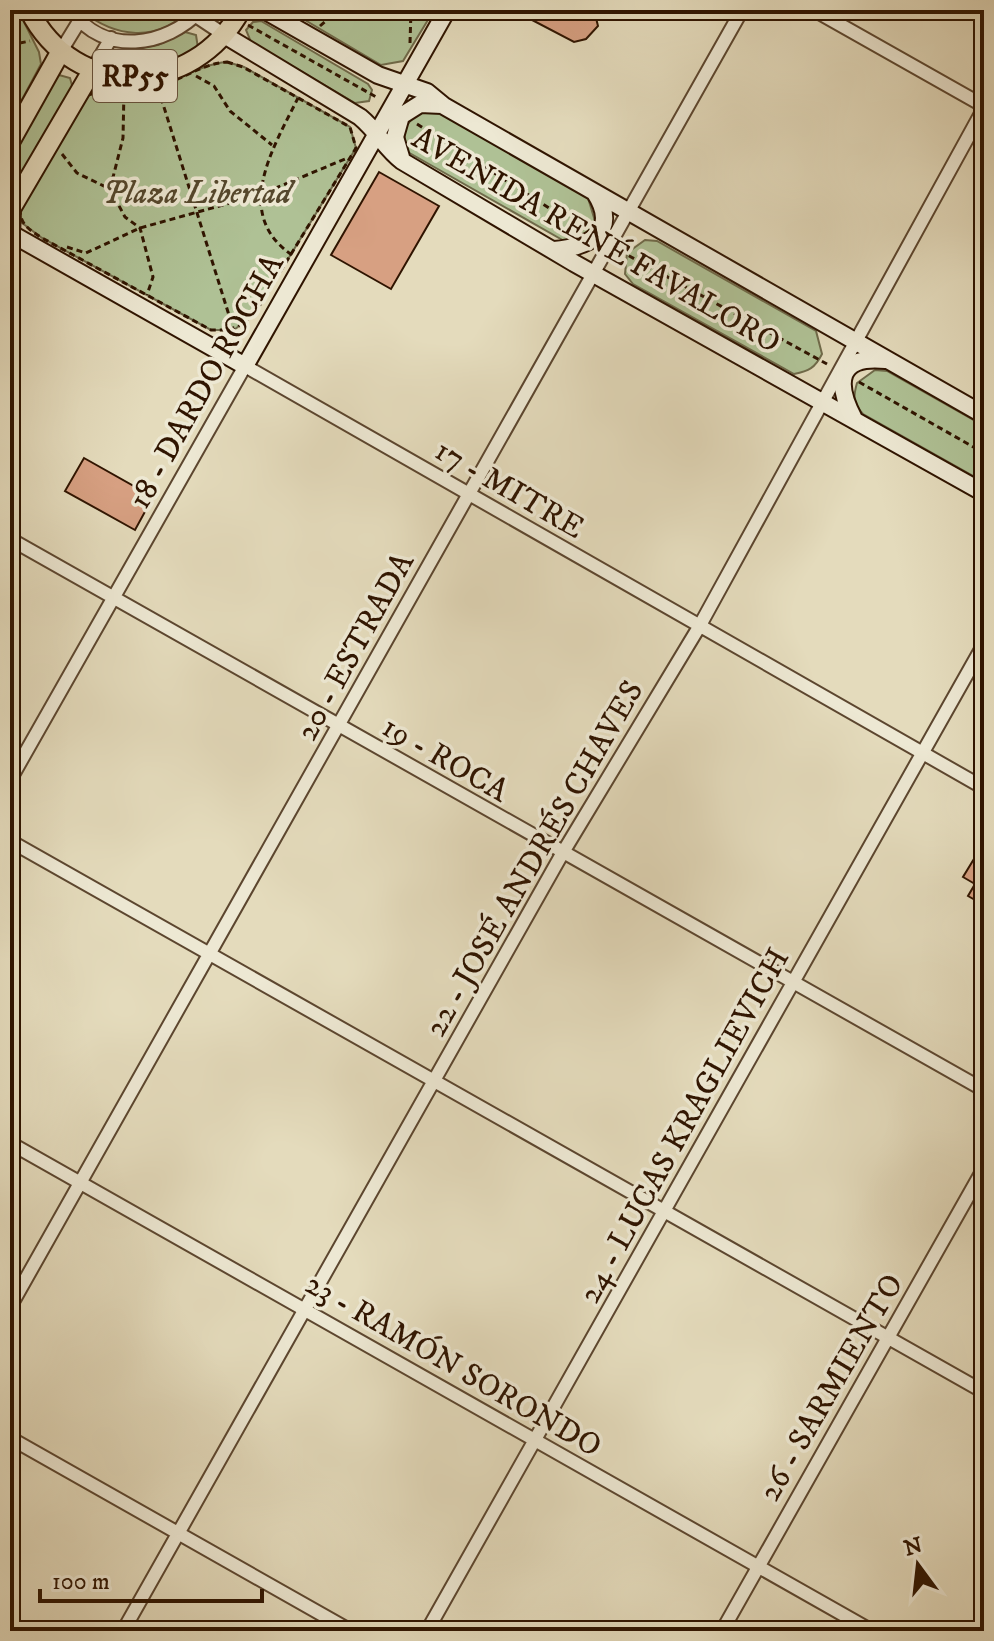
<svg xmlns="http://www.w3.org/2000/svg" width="994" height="1641" font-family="'IM FELL DW Pica',serif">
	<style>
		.green { fill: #afc195; stroke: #6f6a4a; stroke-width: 2 }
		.building { fill: #d7a082; stroke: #2f1400; stroke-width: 2 }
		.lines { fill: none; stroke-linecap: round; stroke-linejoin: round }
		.street-casing { stroke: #5c462f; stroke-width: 16 }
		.secondary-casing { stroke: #2f1400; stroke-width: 20 }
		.primary-casing { stroke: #2f1400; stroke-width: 22 }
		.path { stroke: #2f1400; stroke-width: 3; stroke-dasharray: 6 4; stroke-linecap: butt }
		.street { stroke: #ede8d3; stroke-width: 12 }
		.secondary { stroke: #ede8d3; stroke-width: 16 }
		.primary { stroke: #e4dbbc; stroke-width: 18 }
		.labels { text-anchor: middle; stroke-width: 7; stroke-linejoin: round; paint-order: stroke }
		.shield { fill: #ede8d3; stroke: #68543f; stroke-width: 2 }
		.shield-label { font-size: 30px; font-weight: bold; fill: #2f1400 }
		.park-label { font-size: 32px; font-style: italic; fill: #55482d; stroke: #ede8d3 }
		.street-label { font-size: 32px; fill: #2f1400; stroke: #ede8d3 }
	</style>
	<rect width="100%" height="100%" fill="#e4dbbc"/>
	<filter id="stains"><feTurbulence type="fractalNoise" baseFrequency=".0025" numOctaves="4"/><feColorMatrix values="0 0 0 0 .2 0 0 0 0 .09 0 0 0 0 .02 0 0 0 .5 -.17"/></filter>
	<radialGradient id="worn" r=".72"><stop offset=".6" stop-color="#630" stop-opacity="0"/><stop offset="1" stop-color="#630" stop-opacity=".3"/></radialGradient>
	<path class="green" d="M10,10H18L39,52L41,64L10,122Z
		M81,10H190C157,43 115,38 81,10Z
		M288,10H434L403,61L381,65Z
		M261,21L368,84L372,90L369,101L355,103L251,42L246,30L253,22Z
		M185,32L196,35L198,48L151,70L117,65L121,51L158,45Z
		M227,62L244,67L350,127L356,148L255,313L234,330H211L42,238L22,223L19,212L86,96C109,86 132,93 155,87C181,80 201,64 227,62Z
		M59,75L70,78L73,89L10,201V157L52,80Z
		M425,110H434L588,198L595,221C587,236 581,238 566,242L406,151L404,129L416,114Z
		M645,240L657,241L816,331L822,354C815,368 809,371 794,374L633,284L625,274L627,253Z
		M875,370L887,371L984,426V482L863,414C853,403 853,397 857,383Z"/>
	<path class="building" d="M513,10H594L598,26L586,39L574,42Z
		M379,172L439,206L391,289L331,255Z
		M84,458L153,497L135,530L65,491Z
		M980,849L984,851V905L968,896L975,884L963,877Z"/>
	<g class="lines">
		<g class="street-casing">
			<path id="street" d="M71,10C104,57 166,47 201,10
				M814,10L984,106
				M196,16L226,36
				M61,51L80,20
				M93,69L111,38
				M10,539L984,1090
				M10,780L245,366L984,788
				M10,841L984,1392
				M10,1143L872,1631
				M10,1307L742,10
				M10,1438L351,1631
				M123,1631L562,854L699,627L984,108
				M427,1631L984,644
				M722,1631L984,1168"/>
		</g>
		<g class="secondary-casing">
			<path id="secondary" d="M264,10L378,75L427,92L444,106L984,415
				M226,36L360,117C377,131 386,149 402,161L574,263L984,493
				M401,157L395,137L401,116L420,104L442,105
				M10,233L245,366L447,10
				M554,250C589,247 620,232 595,193
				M854,419C835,383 837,355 886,360"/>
		</g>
		<g class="primary-casing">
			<path id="primary" d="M29,10C75,101 193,97 241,10
				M10,142L61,51
				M10,235L11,209L93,69"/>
		</g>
		<path class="path" d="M248,25L378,98
			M320,26L338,10
			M410,43L411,10
			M10,45L30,41
			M227,62L243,67L350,127L356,148L255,313L234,330H211L42,238C28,229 18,223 20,204L86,96C108,86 132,92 155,87C181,81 200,64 227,62Z
			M196,76L214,86L230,111L272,145
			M158,88L233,328
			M417,124L579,227
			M62,154L77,173L110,189L125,217L140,228L153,277L147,295
			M110,189L123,138L124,90
			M67,247L86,253L140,228L259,195L345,159
			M620,251L827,364
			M292,255C232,214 273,148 298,98
			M859,382L984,453"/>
		<use href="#street" class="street"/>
		<use href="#secondary" class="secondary"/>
		<use href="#primary" class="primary"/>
	</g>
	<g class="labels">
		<rect class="shield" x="93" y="50" width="84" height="52" rx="6"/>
		<g class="shield-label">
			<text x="135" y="86">RP55</text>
		</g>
		<g class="park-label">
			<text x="197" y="203">Plaza Libertad</text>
		</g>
		<g class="street-label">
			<text transform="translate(597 239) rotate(30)" y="11">AVENIDA RENÉ FAVALORO</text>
			<text transform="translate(205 381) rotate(-61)" y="11">18 - DARDO ROCHA</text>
			<text transform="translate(510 488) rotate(30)" y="11">17 - MITRE</text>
			<text transform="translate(354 646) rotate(-61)" y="11">20 - ESTRADA</text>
			<text transform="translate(446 758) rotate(30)" y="11">19 - ROCA</text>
			<text transform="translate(533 858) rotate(-60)" y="11">22 - JOSÉ ANDRÉS CHAVES</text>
			<text transform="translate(683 1125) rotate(-61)" y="11">24 - LUCAS KRAGLIEVICH</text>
			<text transform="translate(454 1364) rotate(30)" y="11">23 - RAMÓN SORONDO</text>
			<text transform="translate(830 1387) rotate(-60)" y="11">26 - SARMIENTO</text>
		</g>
	</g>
	<rect width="994" height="1641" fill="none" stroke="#e4dbbc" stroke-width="40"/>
	<rect x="12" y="12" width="970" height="1617" fill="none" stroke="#2f1400" stroke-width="4"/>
	<rect x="20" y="20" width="954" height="1601" fill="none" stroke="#2f1400" stroke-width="2"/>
	<g transform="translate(918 1565) rotate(345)" stroke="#ede8d3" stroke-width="6" paint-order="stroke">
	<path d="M0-6L14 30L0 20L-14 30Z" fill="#2f1400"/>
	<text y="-12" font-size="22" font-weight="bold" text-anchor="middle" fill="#2f1400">N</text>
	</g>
	<path d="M40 1589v12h222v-12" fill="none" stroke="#2f1400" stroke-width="4"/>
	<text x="52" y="1589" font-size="24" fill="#2f1400" stroke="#ede8d3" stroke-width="6" paint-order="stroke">100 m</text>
	<rect width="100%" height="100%" filter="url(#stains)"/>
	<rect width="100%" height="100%" fill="url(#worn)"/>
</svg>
